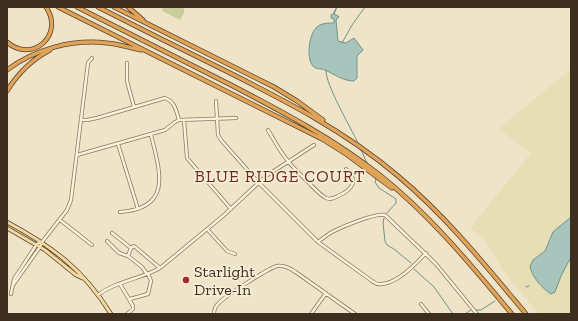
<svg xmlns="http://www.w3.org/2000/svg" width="578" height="321" font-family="'Zilla Slab',serif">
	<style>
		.farmland { fill: #e6deb5 }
		.green { fill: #c9cf9b }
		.water { fill: #a9c4bc; stroke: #6f938a }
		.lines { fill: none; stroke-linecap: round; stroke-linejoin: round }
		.stream { stroke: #6f938a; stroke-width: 1 }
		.minor-casing { stroke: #8d765c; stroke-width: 4 }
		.major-casing { stroke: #5b4430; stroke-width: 4.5 }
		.highway-casing { stroke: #5b4430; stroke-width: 5 }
		.minor { stroke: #faf1dc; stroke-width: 2.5 }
		.major { stroke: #f3d9a0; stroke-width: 3 }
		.highway { stroke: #e0a458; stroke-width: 3.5 }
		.poi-dot { fill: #9e2a2b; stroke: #f7eed8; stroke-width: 1.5 }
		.labels { text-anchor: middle; stroke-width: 3.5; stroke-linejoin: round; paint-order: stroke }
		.poi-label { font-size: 16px; fill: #3d2e20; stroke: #f7eed8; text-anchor: start }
		.neighbourhood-label { font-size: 17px; letter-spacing: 1px; fill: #6b2e1e; stroke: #f7eed8 }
	</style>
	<rect width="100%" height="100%" fill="#f0e4c8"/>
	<path class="farmland" d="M571,69V314H539L503,271L486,241L470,228L531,153L498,129Z"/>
	<path class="green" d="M163,7H184V13L180,20L162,11Z"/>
	<path class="water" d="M337,7L334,14L338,16L339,17L336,20L338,41L346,43L354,38L363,50L357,56V78L354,81C343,81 334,74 325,70C320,68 317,70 313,66C306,58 309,35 316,28C320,23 328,23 334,23V19L331,18V15L333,14Z
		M571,217V257L561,276L555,292L551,294C543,289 531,276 530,266L533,260L545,251L553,232Z"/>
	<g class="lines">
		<path class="stream" d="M342,43L352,25L365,7
			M326,70C325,84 351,128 358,143
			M361,150L367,163
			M374,176L376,180L375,182L379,188L396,199V203L387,213
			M384,218L383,223L385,241L387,245L394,249L411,263
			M414,269L434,287L453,314
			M526,287L529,286
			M476,310H481L495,301
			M465,314L471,310"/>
		<g class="minor-casing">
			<path id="minor" d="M127,63V81L134,107
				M216,101L218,135L221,140L259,183L318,242L372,281C375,283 377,285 381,284C396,284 416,264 426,253
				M81,120H87L97,118L165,98C175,102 176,110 179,120
				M184,120L187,158L231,209
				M268,130C274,140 280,152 288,161C294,169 303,177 310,184C314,188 320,195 326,198C331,200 334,198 338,196C352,190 359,181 346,169
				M118,144L138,209
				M77,155L165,130L175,122L179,120L236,118
				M120,212C173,208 160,172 151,135
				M60,220L92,245
				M207,229L227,251L235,254
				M112,233L131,248L134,246L160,268
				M107,241L119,253L128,256L142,267L147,274
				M318,242C323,238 328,234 334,231C344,226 375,213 385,215L436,264L477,314
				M128,256L131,248
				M120,284L133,306V309L127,314
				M13,285L40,247L42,242L67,210L71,200L88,63L92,58
				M11,294L14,279L37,244L41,242
				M98,295C116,281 141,279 160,268L223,216L266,176L314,145
				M130,299L148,294L151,281L148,274
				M421,304L429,314
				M214,314C214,309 215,306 219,303C225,296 269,268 277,266C285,265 291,269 297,273L355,314
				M311,314L326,293"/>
		</g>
		<g class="major-casing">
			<path id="major" d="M7,222C53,247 83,269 111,314
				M7,228L45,250L76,275L82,278"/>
		</g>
		<g class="highway-casing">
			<path id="highway" d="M58,7L322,139L346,154L392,188
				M77,7C128,33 180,59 231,85C283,112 334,139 381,176C431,216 471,265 512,314
				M98,7C139,28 181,49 222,69C284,100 345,131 398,176C447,217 486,266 526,314
				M114,7L274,87L297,101L323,120
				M128,7L143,20
				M7,42C32,64 65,35 46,7
				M7,70C35,49 72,39 107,43C119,44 130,48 141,50
				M7,91C18,73 31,60 50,50"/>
		</g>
		<use href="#minor" class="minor"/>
		<use href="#major" class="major"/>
		<use href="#highway" class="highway"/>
	</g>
	<circle class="poi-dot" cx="186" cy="280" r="4"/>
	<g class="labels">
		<g class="poi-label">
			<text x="194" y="277">Starlight<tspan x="194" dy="18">Drive-In</tspan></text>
		</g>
		<g class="neighbourhood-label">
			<text x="280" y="182">BLUE RIDGE COURT</text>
		</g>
	</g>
	<rect width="578" height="321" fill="none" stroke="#3d2e20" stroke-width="16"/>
</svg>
